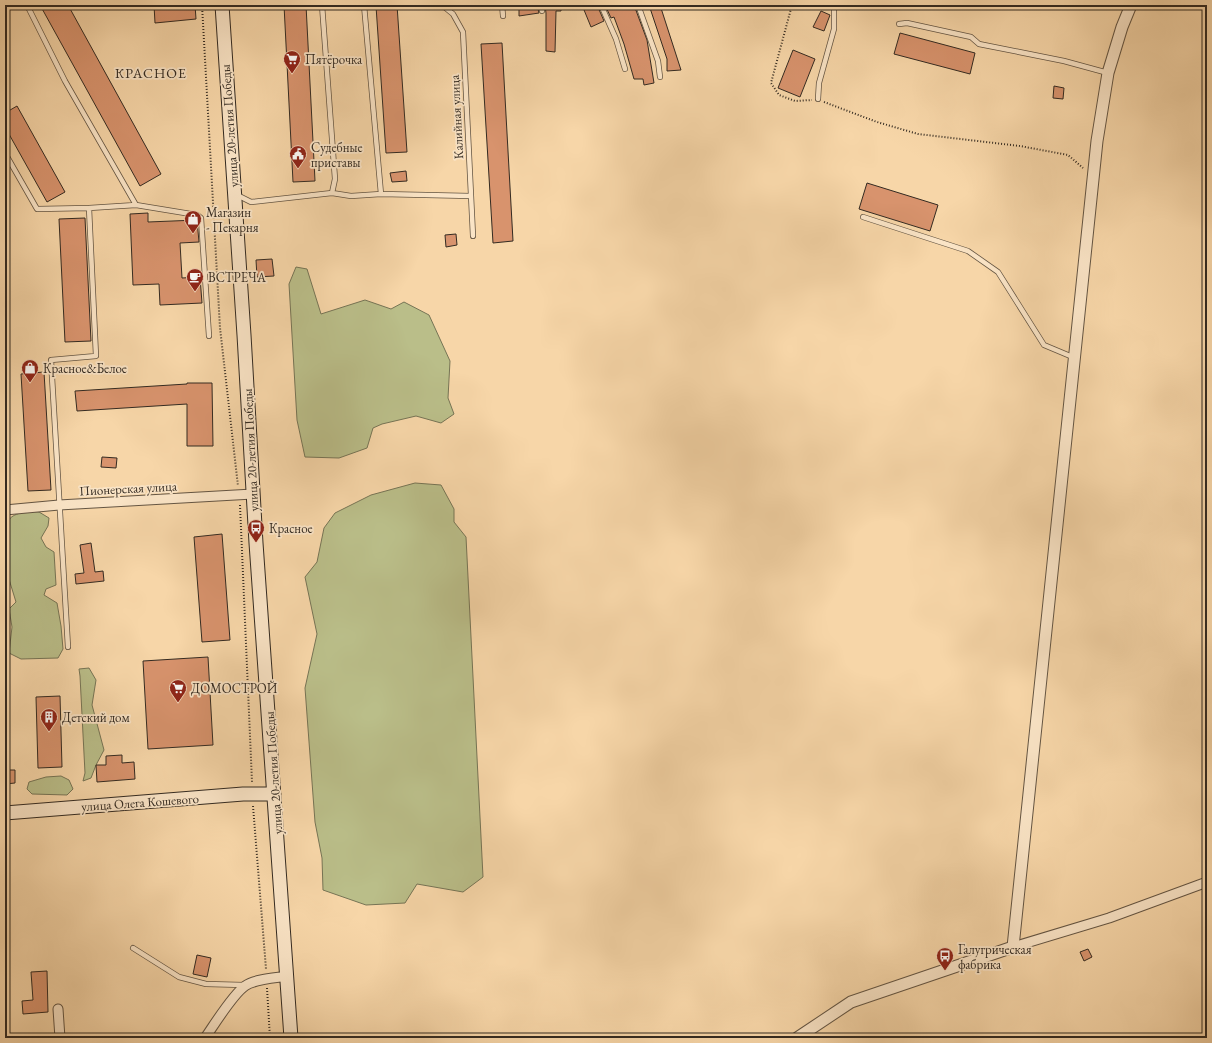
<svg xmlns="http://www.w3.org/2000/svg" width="1212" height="1043" font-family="'EB Garamond',serif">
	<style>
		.green { fill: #babe89; stroke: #767455 }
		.building { fill: #d8936d; stroke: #332a21 }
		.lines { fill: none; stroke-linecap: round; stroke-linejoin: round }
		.service-casing { stroke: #645543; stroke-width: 6 }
		.minor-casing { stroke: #645543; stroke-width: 11 }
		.tertiary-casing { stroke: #645543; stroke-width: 13 }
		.secondary-casing { stroke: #332a21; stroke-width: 15 }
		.path { stroke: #332a21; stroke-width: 2; stroke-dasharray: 1 2; stroke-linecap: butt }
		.service { stroke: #fae4c6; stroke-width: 4.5 }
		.minor { stroke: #fae4c6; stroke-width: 9 }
		.tertiary { stroke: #fae4c6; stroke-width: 11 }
		.secondary { stroke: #fae4c6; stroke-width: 13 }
		.labels { text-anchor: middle; stroke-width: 3.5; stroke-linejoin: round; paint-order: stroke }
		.poi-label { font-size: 13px; fill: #332a21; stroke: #fae4c6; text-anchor: start }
		.street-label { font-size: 13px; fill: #332a21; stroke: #fae4c6 }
		.neighbourhood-label { font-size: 14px; letter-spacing: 1px; fill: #332a21; stroke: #fae4c6 }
	</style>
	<rect width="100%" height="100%" fill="#f7d6a8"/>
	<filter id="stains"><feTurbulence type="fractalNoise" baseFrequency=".005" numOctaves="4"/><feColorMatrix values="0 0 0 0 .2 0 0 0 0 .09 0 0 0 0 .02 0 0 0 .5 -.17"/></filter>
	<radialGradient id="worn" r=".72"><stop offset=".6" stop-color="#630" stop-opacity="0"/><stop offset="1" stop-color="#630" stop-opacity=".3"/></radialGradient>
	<path class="green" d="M296,267L307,269L321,314L365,300L391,309L404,302L429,315L450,361L448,398L454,414L441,423L416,416L382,424L373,428L367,448L339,458L305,457L297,420L289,284Z
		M415,483L441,485L454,509V522L466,537L483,877L463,892L417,884L405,903L366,905L323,890L322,858L315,822L305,688L317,634L305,577L317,562L324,528L335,513L371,495Z
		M29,511L39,512L49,518L48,526L41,538L46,547L54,552L56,585L46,589L44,595L57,603L61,626L63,649L58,658L21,659L9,653L12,627L9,609L16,602L8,576L5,529C8,515 16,514 29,511Z
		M89,668L96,680L92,705L104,750L96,765L91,778L83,781L85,773L80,676L79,669Z
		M61,776L69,780L73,789L67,795L32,794L27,789L29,782L46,777Z"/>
	<path class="building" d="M40,5H68L161,174L140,186Z
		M154,5H195L196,19L155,23Z
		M284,5H306L315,181L293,182Z
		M397,5L407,152L386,153L376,6Z
		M519,5H537L539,13L519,16Z
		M545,5H561V11H556L555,52L546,51V13Z
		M582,5H597L604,21L591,27Z
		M605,5H634L647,40L654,83L644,85L643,79H634L624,44L614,17L611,18Z
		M649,5H660L681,70L667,71V59Z
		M821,11L830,15L824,31L813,27Z
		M900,33L975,53L970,74L894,54Z
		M502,43L513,241L493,243L481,44Z
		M793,50L815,59L800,97L778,88Z
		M1054,86L1064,88L1063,99L1053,98Z
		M17,106L65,192L47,202L5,127V113Z
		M406,171L407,181L392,182L390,173Z
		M867,183L938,205L930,231L859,209Z
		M148,213V222L197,220L199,242L180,243L182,278L200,277L202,303L160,305L159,284L133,285L130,214Z
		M85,218L91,341L65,342L59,219Z
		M456,234L457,245L446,247L445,235Z
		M272,259L274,276L257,277L256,260Z
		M44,372L51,490L28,491L21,374Z
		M187,383H212L213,446H187V404L77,411L75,391L187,384Z
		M102,457L117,458L116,468L101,467Z
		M222,534L230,640L202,642L194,537Z
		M91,543L95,572L103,571L104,581L76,584L75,574L84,573L80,545Z
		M208,657L213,745L148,749L143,661Z
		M60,696L62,767L38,768L36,697Z
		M122,755V763L134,762L135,779L97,782L96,765H106V756Z
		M5,770H15V783L5,784Z
		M1088,949L1092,957L1084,961L1080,952Z
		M197,955L211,958L207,977L193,974Z
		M47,971L48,1012L23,1014L22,1001L33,1000L31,972Z"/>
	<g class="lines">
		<g class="service-casing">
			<path id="service" d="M27,5L65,81L136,205
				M322,5L335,179L332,193
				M364,5L381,194
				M442,5L453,14L463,32L473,236
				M502,5L503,16
				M541,5L542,11
				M601,5L616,39L625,69
				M638,5L658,61L660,77
				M899,24L907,23L971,37L979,44L1064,61L1108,73
				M818,99L819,83L834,29V8L830,5
				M5,153L37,209L89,208L136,205L197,215L201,218L209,336
				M237,195L251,202L332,193L351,196L381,194L471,196
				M863,217L968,251L998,272L1044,345L1075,358
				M68,647L51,360L96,356L89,208
				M133,948L179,977L206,984L244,985"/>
		</g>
		<g class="minor-casing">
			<path id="minor" d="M5,510L59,505L253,494
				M1013,947L1109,918L1207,882
				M58,1009L60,1038
				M205,1038C214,1025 233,994 245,986C254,979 276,978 288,976"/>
		</g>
		<g class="tertiary-casing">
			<path id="tertiary" d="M797,1038L851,1002L1013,947L1097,141L1108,73L1122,27L1131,5"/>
		</g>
		<g class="secondary-casing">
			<path id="secondary" d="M222,5L244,335L256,543L291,1038
				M5,813L243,794H274"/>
		</g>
		<path class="path" d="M202,5L220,328L238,486
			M792,5L771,83L779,95L795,101L812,100
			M824,102L877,122L918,134L1020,146L1068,155L1083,168
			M240,505L252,782
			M253,806L266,969
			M267,988L270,1038"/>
		<use href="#service" class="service"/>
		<use href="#minor" class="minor"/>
		<use href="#tertiary" class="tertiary"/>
		<use href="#secondary" class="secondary"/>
	</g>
	<defs>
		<g id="supermarket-pin" transform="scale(0.9)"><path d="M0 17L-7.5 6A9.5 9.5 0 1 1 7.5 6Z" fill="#8f2418" stroke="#fae4c6"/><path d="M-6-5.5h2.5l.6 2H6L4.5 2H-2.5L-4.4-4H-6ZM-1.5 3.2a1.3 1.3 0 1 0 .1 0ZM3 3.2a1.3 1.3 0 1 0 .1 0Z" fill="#fff"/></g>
		<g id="civic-pin" transform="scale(0.9)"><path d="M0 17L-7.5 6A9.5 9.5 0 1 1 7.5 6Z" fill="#8f2418" stroke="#fae4c6"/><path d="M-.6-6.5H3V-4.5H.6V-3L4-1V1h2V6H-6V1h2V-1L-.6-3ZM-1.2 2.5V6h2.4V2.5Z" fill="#fff"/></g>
		<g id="shop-pin" transform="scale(0.9)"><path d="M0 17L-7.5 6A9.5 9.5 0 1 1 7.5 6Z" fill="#8f2418" stroke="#fae4c6"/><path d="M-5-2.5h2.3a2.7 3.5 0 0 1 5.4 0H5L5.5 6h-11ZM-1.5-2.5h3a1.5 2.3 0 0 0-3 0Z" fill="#fff"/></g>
		<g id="cafe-pin" transform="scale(0.9)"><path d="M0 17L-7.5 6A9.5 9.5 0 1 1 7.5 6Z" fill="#8f2418" stroke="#fae4c6"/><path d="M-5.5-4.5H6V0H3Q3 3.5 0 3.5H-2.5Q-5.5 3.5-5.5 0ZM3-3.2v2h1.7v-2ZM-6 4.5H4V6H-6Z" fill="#fff"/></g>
		<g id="bus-pin" transform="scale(0.9)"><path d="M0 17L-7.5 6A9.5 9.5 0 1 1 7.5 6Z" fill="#8f2418" stroke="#fae4c6"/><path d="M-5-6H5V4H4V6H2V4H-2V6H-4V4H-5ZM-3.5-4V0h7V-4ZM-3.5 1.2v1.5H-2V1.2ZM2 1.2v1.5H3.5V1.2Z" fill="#fff"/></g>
		<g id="building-pin" transform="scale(0.9)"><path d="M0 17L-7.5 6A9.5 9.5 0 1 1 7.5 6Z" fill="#8f2418" stroke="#fae4c6"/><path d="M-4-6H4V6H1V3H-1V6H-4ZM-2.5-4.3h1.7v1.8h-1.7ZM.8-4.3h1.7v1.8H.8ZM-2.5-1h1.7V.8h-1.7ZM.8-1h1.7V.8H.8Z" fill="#fff"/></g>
	</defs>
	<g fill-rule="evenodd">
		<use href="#supermarket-pin" x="292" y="59"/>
		<use href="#civic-pin" x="298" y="154"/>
		<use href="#shop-pin" x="193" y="219"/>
		<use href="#cafe-pin" x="195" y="277"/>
		<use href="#shop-pin" x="30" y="368"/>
		<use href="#bus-pin" x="256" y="528"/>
		<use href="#supermarket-pin" x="178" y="688"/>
		<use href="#building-pin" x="49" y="717"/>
		<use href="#bus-pin" x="945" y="956"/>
	</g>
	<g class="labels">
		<g class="poi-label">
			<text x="305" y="64">Пятёрочка</text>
			<text x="311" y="152">Судебные<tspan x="311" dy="15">приставы</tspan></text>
			<text x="206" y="217">Магазин<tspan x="206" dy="15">- Пекарня</tspan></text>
			<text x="208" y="282">ВСТРЕЧА</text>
			<text x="43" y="373">Красное&amp;Белое</text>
			<text x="269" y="533">Красное</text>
			<text x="191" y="693">ДОМОСТРОЙ</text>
			<text x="62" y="722">Детский дом</text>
			<text x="958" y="954">Галугрическая<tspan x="958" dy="15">фабрика</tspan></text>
		</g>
		<g class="street-label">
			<text transform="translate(456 117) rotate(-93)" y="5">Калийная улица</text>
			<text transform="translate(229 126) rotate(-94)" y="5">улица 20-летия Победы</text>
			<text transform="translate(250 450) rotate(-93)" y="5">улица 20-летия Победы</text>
			<text transform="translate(128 488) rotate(-3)" y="5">Пионерская улица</text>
			<text transform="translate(273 773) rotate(-94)" y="5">улица 20-летия Победы</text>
			<text transform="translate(140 802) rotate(-4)" y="5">улица Олега Кошевого</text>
		</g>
		<g class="neighbourhood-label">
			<text x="151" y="78">КРАСНОЕ</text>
		</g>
	</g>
	<rect width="1212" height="1043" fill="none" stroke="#f7d6a8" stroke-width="20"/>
	<rect x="6" y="6" width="1200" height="1031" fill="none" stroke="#332a21" stroke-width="2"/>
	<rect x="10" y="10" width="1192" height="1023" fill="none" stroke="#332a21"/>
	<rect width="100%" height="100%" filter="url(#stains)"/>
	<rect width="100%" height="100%" fill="url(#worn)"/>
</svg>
